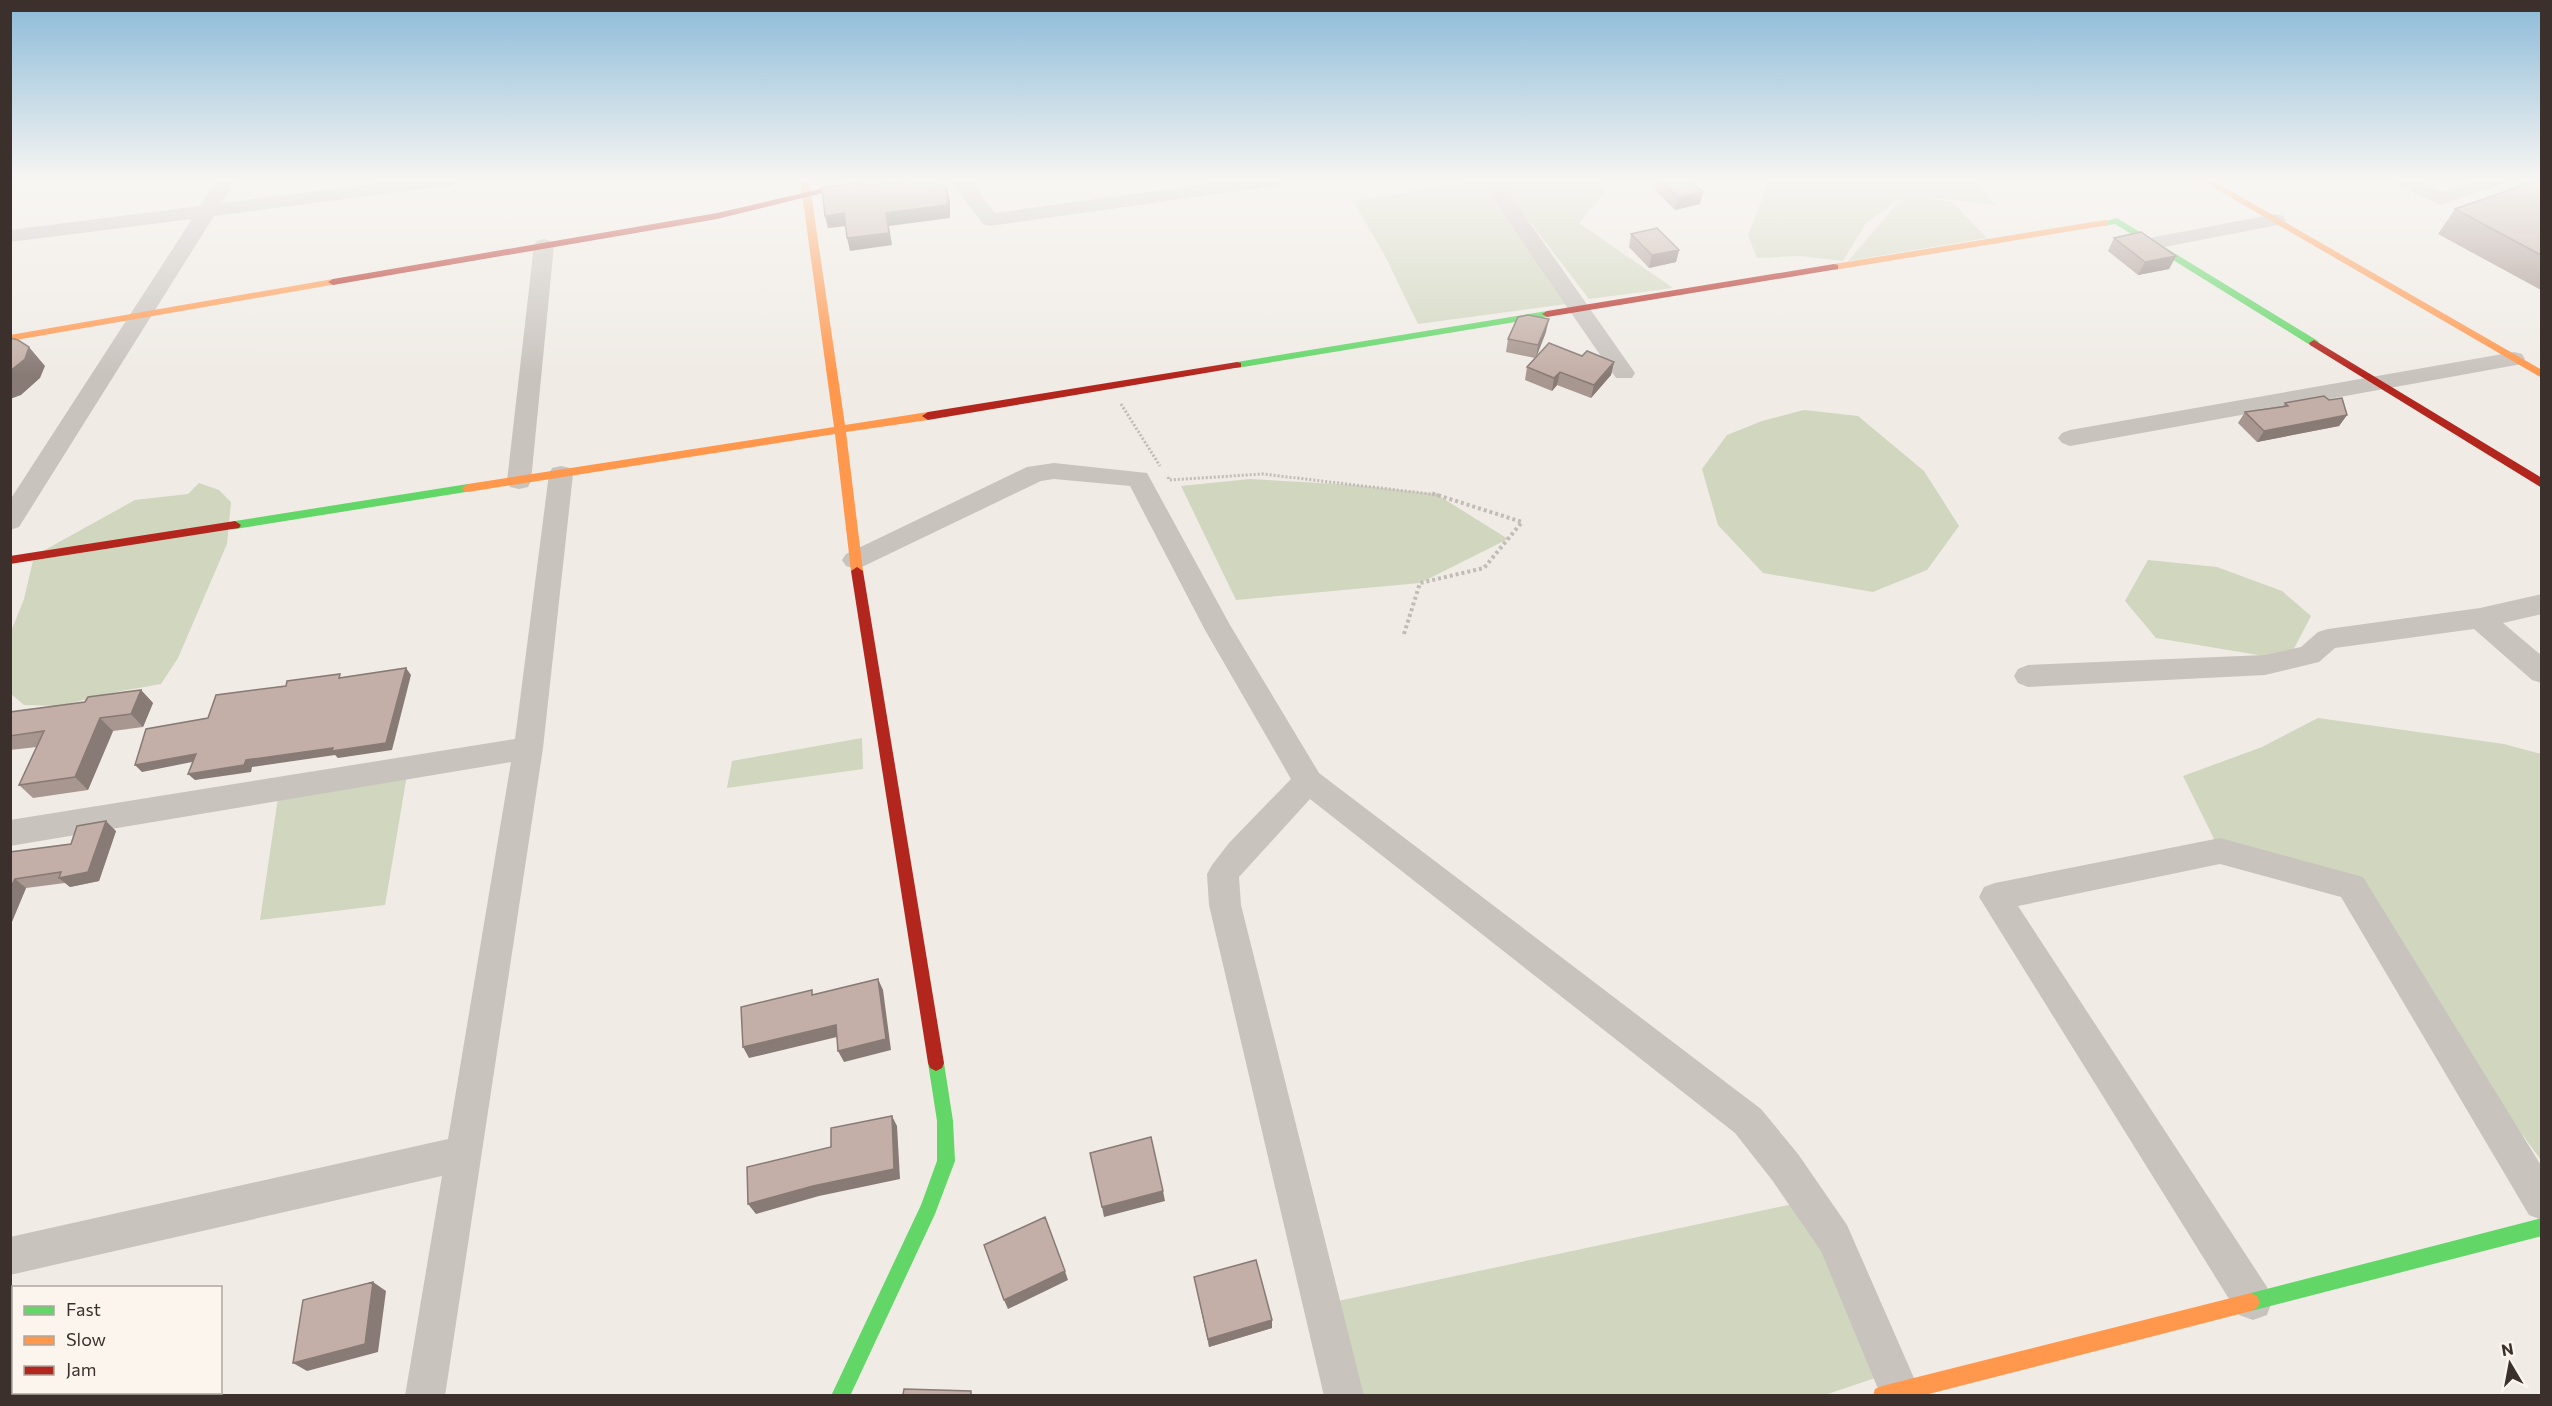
<svg xmlns="http://www.w3.org/2000/svg" width="2552" height="1406" font-family="Commissioner,sans-serif">
	<style>
		.green { fill: #d1d6bf }
		.lines { fill: none; stroke-linecap: round; stroke-linejoin: round }
		.path-far1 { stroke: #c2bbb6; stroke-width: 3; stroke-dasharray: 2 2; stroke-linecap: butt }
		.path { stroke: #c2bbb6; stroke-width: 4; stroke-dasharray: 3 3; stroke-linecap: butt }
		.street { fill: #c9c3be; fill-rule: evenodd }
		.fast { fill: #63d668; fill-rule: evenodd }
		.slow { fill: #ff974d; fill-rule: evenodd }
		.jam { fill: #b3261e; fill-rule: evenodd }
		.wall { fill: #a89690 }
		.shaded-wall { fill: #887a75 }
		.building { fill: #c3afa7; stroke: #887a75; stroke-width: 1.5 }
	</style>
	<rect width="100%" height="100%" fill="#f0ebe5"/>
	<path class="green" d="M1497,179H1598L1604,193L1579,223L1673,288L1589,299Z
		M1770,179H1975L1995,205L1919,196L1953,203L1987,238L1848,261L1904,196L1866,223L1843,261L1800,256L1757,258L1748,235Z
		M1479,181L1567,304L1418,324L1384,254L1353,201Z
		M1804,410L1858,416L1924,471L1959,526L1927,570L1873,592L1763,573L1718,525L1702,469L1727,435L1762,421Z
		M1250,479L1356,485L1436,494L1508,539L1420,583L1236,600L1181,486Z
		M199,483L219,490L231,502L227,544L178,658L161,684L116,692L60,706L24,705L11,694L10,634L24,599L34,556L135,500L188,494Z
		M2148,560L2217,567L2282,591L2311,616L2288,660L2156,638L2125,601Z
		M2318,718L2504,744L2541,754V1160L2404,973L2352,886L2220,851L2183,776L2262,747Z
		M862,738L863,769L727,788L732,761Z
		M407,775L385,905L260,920L278,798Z
		M1798,1203L1841,1256L1881,1376L1822,1396L1362,1395L1338,1301Z"/>
	<g class="lines">
		<path class="path-far1" d="M1121,404L1160,466
			M1168,477L1169,480L1263,474L1439,495"/>
		<path class="path" d="M1404,634L1420,583L1484,568L1522,522L1431,493"/>
		<path class="street" d="M217,179H237L222,203L411,179H464L454,185L214,216L19,527L10,530V500L192,219L10,242V230L200,206Z
			M949,179H969L995,213L1242,179H1291L1281,185L990,226L983,224Z
			M1479,179H1499L1635,373L1632,378H1616Z
			M2392,179H2416L2441,192L2479,179H2506L2503,183L2440,205L2395,183Z
			M2276,214L2283,216L2286,220L2283,224L2154,249L2147,247L2144,243L2147,239L2154,237Z
			M544,239L551,241L554,245L531,481L528,487L519,489L510,487L507,481L534,245L537,241Z
			M2514,352L2522,354L2525,359L2522,364L2070,446L2062,443L2058,438L2062,433L2070,430Z
			M1054,463L1147,473L1230,625L1319,773L1761,1109L1798,1154L1847,1225L1914,1378L1920,1392L1919,1396H1881L1821,1251L1772,1180L1735,1133L1310,799L1239,877L1241,905L1364,1396H1324L1209,905L1207,874L1212,865L1229,843L1291,779L1205,630L1130,486L1054,479L1041,481L864,566L855,569L846,566L842,560L846,554L1027,467Z
			M561,466L570,468L573,474L543,748L445,1396H405L442,1176L10,1275V1237L448,1139L511,762L10,846V820L515,739L549,474L552,468Z
			M2542,594V614L2503,623L2542,656V683L2532,680L2474,629L2335,648L2319,662L2265,675L2028,687L2018,683L2014,676L2018,669L2028,665L2265,655L2301,647L2318,632L2328,629L2480,608Z
			M2220,838L2363,877L2542,1167V1220L2529,1215L2341,897L2220,864L2018,906L2267,1287L2272,1301L2267,1315L2253,1320L2239,1315L1979,897L1984,887L1995,883Z"/>
		<path class="fast" d="M2117,218L2318,341L2319,343L2314,346L2310,345L2115,224L2105,226L2100,223Z
			M1547,311L1552,314L1551,316L1237,368L1232,365L1237,362Z
			M468,484L474,488L472,491L235,529L229,525L235,521Z
			M936,1055L942,1058L944,1063L953,1121L955,1161L935,1214L850,1396H831L921,1205L937,1161V1121L928,1063L930,1058Z
			M2542,1218V1236L2251,1311L2245,1308L2242,1302L2245,1296L2251,1293Z"/>
		<path class="slow" d="M800,179H809L845,425L928,412L934,416L928,420L846,432L863,571L861,574L857,575L851,571L835,434L468,492L464,491L462,488L468,484L834,427Z
			M2199,179H2210L2542,370V378Z
			M2105,220L2108,221V225L1834,270L1829,267L1834,264Z
			M333,279L338,282L337,284L10,341V335Z
			M2251,1293L2257,1296L2260,1302L2257,1308L2251,1311L1921,1396H1873L1875,1389L1882,1386Z"/>
		<path class="jam" d="M864,179H879L717,219L333,285L328,282L333,279L717,213Z
			M1834,264L1838,265V269L1547,317L1542,314L1547,311Z
			M2314,340L2542,478V488L2310,345L2309,343Z
			M1237,362L1241,363V367L928,420L922,416L928,412Z
			M235,521L241,525L239,528L10,564V556Z
			M857,567L863,571L944,1063L942,1068L936,1071L930,1068L928,1063L851,571Z"/>
	</g>
	<path class="wall" d="M1657,179H1689L1703,192L1700,204L1675,210L1655,190Z
		M2541,179V290L2438,234L2455,209Z
		M1631,234L1679,250L1676,262L1649,268L1629,247Z
		M2114,238L2176,256L2169,269L2138,275L2108,251Z
		M1546,332L1536,357L1582,356L1614,362L1611,375L1591,398L1557,385L1552,391L1525,380L1527,367L1535,358L1506,352L1508,339Z
		M2285,403L2347,415L2339,426L2257,442L2238,423L2245,412L2283,406Z
		M141,690L153,703L143,727L113,731L88,790L33,798L19,785L37,747L10,750V712L85,702Z
		M116,831L99,881L70,887L65,883L26,888L11,924L10,852L71,844Z
		M1194,1277L1272,1320V1328L1209,1347Z"/>
	<path class="shaded-wall" d="M947,188L950,200V218L889,226L892,245L850,251L847,238L886,213Z
		M1703,192L1700,204L1675,210L1678,197Z
		M844,213L847,226L828,228L825,216Z
		M1679,250L1676,262L1649,268L1652,255Z
		M2176,256L2169,269L2138,275L2145,262Z
		M1549,319L1546,332L1536,358L1538,345Z
		M29,347L45,366L40,378L21,395L10,399V371Z
		M1614,362L1611,375L1591,398L1594,385Z
		M1560,372L1557,385L1552,391L1554,378Z
		M2347,415L2339,426L2257,442L2264,431Z
		M406,668L411,675L392,750L338,758L335,755L252,767L251,772L195,780L188,774L246,760Z
		M141,690L153,703L143,727L131,714Z
		M100,718L113,731L88,790L75,777Z
		M196,754L202,760L142,772L135,765Z
		M106,821L116,831L99,881L70,887L59,878Z
		M15,879L26,888L11,924H10V889Z
		M878,979L883,990L891,1050L844,1062L838,1051Z
		M836,1025L841,1036L749,1058L743,1047Z
		M892,1116L897,1126L900,1179L819,1196L756,1214L748,1204Z
		M1163,1191L1165,1201L1104,1217L1102,1207Z
		M1065,1271L1068,1280L1008,1309L1004,1300Z
		M373,1282L386,1291L378,1352L307,1371L293,1363Z
		M1272,1320V1328L1209,1347L1208,1339Z"/>
	<path class="building" d="M922,179L947,188V205L886,213L889,233L847,238L844,213L825,216L822,188L860,182L861,186Z
		M1659,179H1689L1703,192L1678,197Z
		M2541,179V255L2455,209Z
		M1657,228L1679,250L1652,255L1631,234Z
		M2141,232L2176,256L2145,262L2114,238Z
		M1528,315L1549,319L1538,345L1508,339L1518,317Z
		M10,338L18,340L29,347L25,359L10,371Z
		M1549,343L1582,356L1587,351L1614,362L1594,385L1560,372L1554,378L1527,367Z
		M2324,396L2329,400L2342,398L2347,415L2264,431L2245,412L2288,406L2285,403Z
		M406,668L386,743L332,751L333,748L246,760L244,765L188,774L196,754L135,765L146,729L208,718L216,695L286,686L287,681L340,674L339,678Z
		M141,690L131,714L100,718L75,777L19,785L44,731L10,736V712L85,702L88,697Z
		M106,821L88,872L59,878L61,872L15,879L10,889V852L71,844L77,826Z
		M878,979L886,1039L838,1051L836,1025L743,1047L741,1007L812,990V995Z
		M892,1116L894,1169L813,1186L748,1204L747,1167L831,1147V1128Z
		M1151,1137L1163,1191L1102,1207L1090,1153Z
		M1045,1217L1065,1271L1004,1300L984,1245Z
		M1256,1260L1272,1320L1208,1339L1194,1277Z
		M373,1282L365,1344L293,1363L303,1300Z
		M904,1389L971,1391V1395H903Z"/>
	<linearGradient id="sky" x2="0" y2="1"><stop stop-color="#8bbad8"/><stop offset="0.48" stop-color="#f8f6f3"/><stop offset="1" stop-color="#f8f6f3" stop-opacity="0"/></linearGradient>
	<rect width="2552" height="375" fill="url(#sky)"/>
	<rect width="2552" height="1406" fill="none" stroke="#3b302b" stroke-width="24"/>
	<rect x="12" y="1286" width="210" height="108" fill="#fbf5ee" stroke="#aea6a0" stroke-width="1.5"/>
	<rect x="24" y="1306" width="30" height="9" fill="#63d668" stroke="#aea6a0" stroke-width="1.5"/>
	<text x="66" y="1316" font-size="18" fill="#3b302b">Fast</text>
	<rect x="24" y="1336" width="30" height="9" fill="#ff974d" stroke="#aea6a0" stroke-width="1.5"/>
	<text x="66" y="1346" font-size="18" fill="#3b302b">Slow</text>
	<rect x="24" y="1366" width="30" height="9" fill="#b3261e" stroke="#aea6a0" stroke-width="1.5"/>
	<text x="66" y="1376" font-size="18" fill="#3b302b">Jam</text>
	<g transform="translate(2510 1364) rotate(350)" stroke="#fbf5ee" stroke-width="4.5" paint-order="stroke">
	<path d="M0-4.5L10 22L0 15L-10 22Z" fill="#3b302b"/>
	<text y="-9" font-size="16" font-weight="bold" text-anchor="middle" fill="#3b302b">N</text>
	</g>
</svg>
